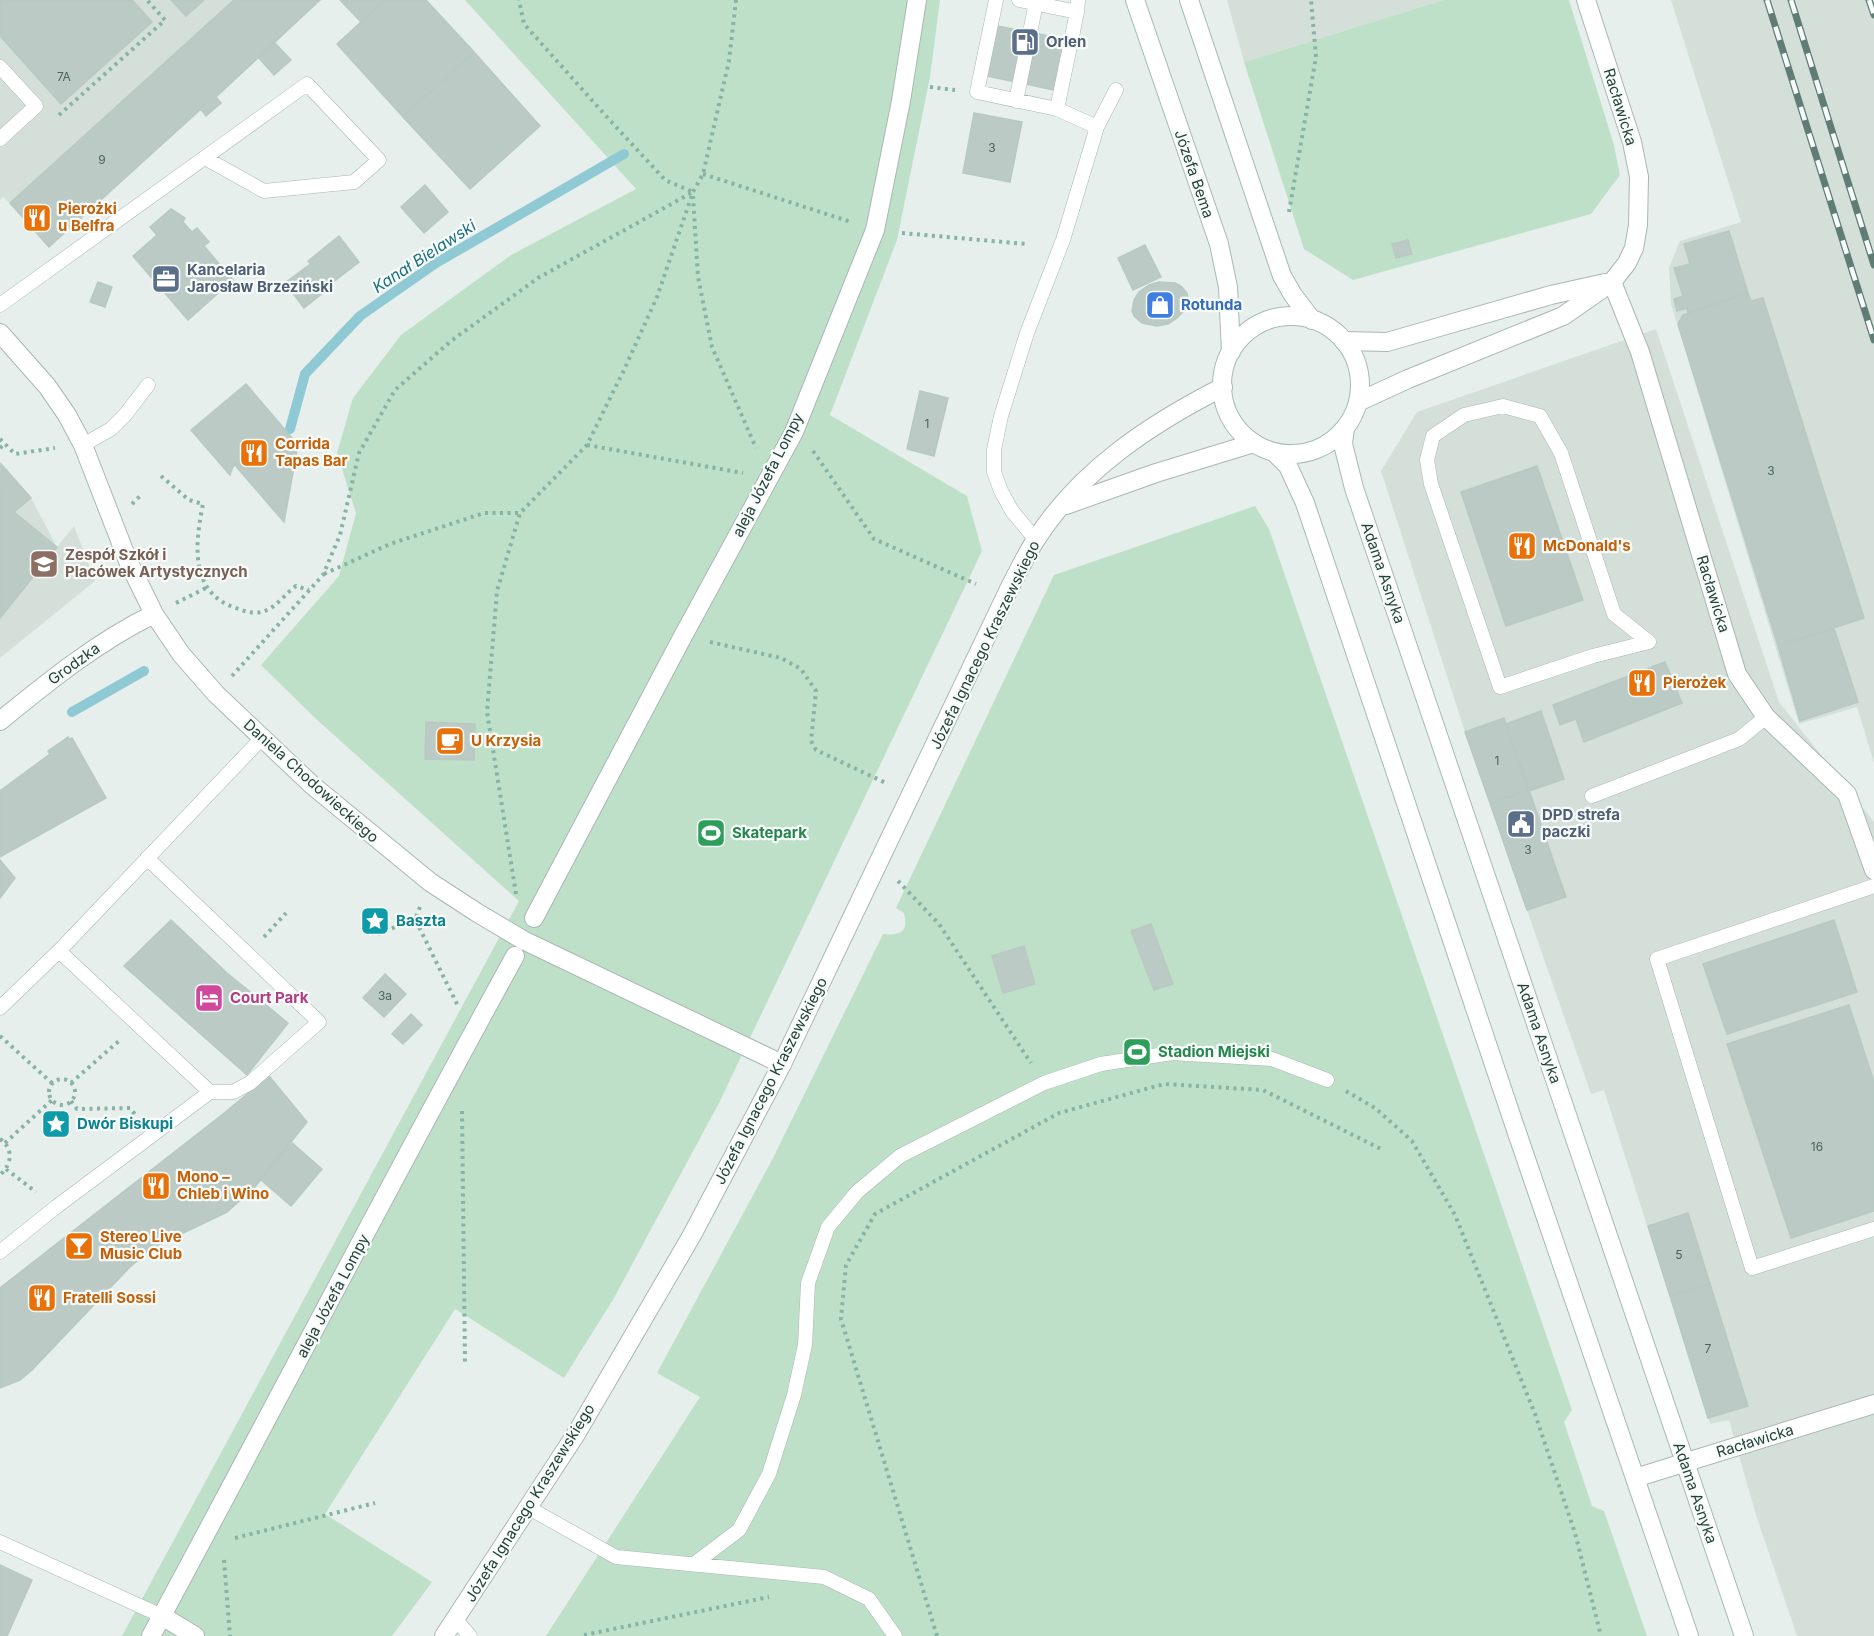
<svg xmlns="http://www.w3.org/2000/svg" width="1874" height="1636" font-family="Inter,sans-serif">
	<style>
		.built { fill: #d4dfda }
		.green { fill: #bfe0c8 }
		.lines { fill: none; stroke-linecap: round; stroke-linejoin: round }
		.stream { stroke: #8ec9d4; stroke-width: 10 }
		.building { fill: #bbcac4; stroke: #b8c9c2; stroke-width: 1.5 }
		.service-casing { stroke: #a8b8b2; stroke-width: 15 }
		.pedestrian-casing { stroke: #a8b8b2; stroke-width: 20 }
		.minor-casing { stroke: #a8b8b2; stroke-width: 20 }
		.tertiary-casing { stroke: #a8b8b2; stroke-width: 20 }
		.secondary-casing { stroke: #a4bbb3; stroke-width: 20 }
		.path { stroke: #86b3a5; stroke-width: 4; stroke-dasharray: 3 4.5; stroke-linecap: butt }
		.service { stroke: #fff; stroke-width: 14 }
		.pedestrian { stroke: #fff; stroke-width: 18 }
		.minor { stroke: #fff; stroke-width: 18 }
		.tertiary { stroke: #fff; stroke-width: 18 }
		.secondary { stroke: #fff; stroke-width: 18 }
		.rail-casing { stroke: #5f7d75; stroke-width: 7 }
		.rail { stroke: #f7fbf9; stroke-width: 4.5; stroke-dasharray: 14; stroke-linecap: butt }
		.labels { text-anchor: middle; stroke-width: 4.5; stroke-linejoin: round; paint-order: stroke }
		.number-label { font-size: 12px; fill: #4a645c }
		.service-label { font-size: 15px; font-weight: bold; fill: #4e5e75; stroke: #f7fbf9; text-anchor: start }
		.street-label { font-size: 15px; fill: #24423a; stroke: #f7fbf9 }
		.food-label { font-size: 15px; font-weight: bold; fill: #c56008; stroke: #f7fbf9; text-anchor: start }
		.shop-label { font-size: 15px; font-weight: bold; fill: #366cbe; stroke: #f7fbf9; text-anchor: start }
		.education-label { font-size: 15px; font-weight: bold; fill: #785e54; stroke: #f7fbf9; text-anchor: start }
		.leisure-label { font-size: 15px; font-weight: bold; fill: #27864d; stroke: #f7fbf9; text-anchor: start }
		.culture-label { font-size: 15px; font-weight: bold; fill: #0d838f; stroke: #f7fbf9; text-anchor: start }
		.hotel-label { font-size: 15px; font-weight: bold; fill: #b23c85; stroke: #f7fbf9; text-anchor: start }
		.water-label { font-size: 16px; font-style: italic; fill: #1c6f80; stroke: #f7fbf9 }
	</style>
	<rect width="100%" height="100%" fill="#e6efeb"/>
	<path class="built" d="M0,0H234L10,203L3,197L0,200Z
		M1227,0H1443L1244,62Z
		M1671,0H1874V763L1857,707L1799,724L1671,304L1669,268L1680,241L1741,222Z
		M1656,329L1779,702L1874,822V1636H1797L1756,1515L1729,1420L1710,1424L1604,1090L1591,1094L1465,732L1381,471L1417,412Z
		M0,464L31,498L57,547L74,526L95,581L0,658Z"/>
	<path class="green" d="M465,0H940L930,77L897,240L830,415L967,496L982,551L719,1103L614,1298L564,1378L455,1309L325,1514L432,1582L392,1636H122L519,901L315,718L261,665L339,576L356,513L337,453L353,398L401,335L511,255L636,189Z
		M1443,0H1569L1614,145L1620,175L1591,214L1353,280L1304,249L1244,62Z
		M1255,506L1269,529L1572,1410L1564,1422L1592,1506L1604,1511L1647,1636H546L700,1397L657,1373L773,1158L883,934C900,936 909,932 904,913L896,908L1054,575Z"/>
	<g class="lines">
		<path class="stream" d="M290,429L305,374L360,316L436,263L624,154
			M72,712L144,671"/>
	</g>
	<path class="building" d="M0,0H132L152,22L61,104L0,36Z
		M171,0H204L186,16Z
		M234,0H320L216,97L221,103L206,116L201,109L49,247L10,203Z
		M340,0H385L361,22Z
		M385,0H426L474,52L403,117L337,44Z
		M992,25L1070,40L1059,91L982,75Z
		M274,42L291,60L274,75L258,57Z
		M474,52L540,126L470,189L403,117Z
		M974,113L1022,122L1010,182L963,173Z
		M425,185L448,212L424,233L401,207Z
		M171,209L185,218L183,222L192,232L197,228L209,242L204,246L233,280L188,320L133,256L157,235L150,227Z
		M1729,231L1748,293L1688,313L1687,308L1677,311L1674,299L1683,296L1674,268L1690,264L1684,244Z
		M339,236L359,262L328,286L308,261Z
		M1408,240L1412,254L1396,258L1392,244Z
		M1145,245L1161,277L1133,290L1118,258Z
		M309,265L328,289L304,308L285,283Z
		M98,282L112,287L105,307L90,302Z
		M1159,282L1175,283L1181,286L1187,293L1188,299L1186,309L1177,318L1168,324L1157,326L1142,323L1134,316L1132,311L1134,300L1139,292L1149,285Z
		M1748,293L1751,301L1763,298L1864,618L1778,646L1678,324L1683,315Z
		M246,384L298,445L284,522L234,464L230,475L191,430Z
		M920,391L948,398L934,456L907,449Z
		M1,464L31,498L14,512L57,547L0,618Z
		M1537,466L1583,600L1506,626L1461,492Z
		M1834,628L1858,702L1800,721L1778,646Z
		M1665,662L1682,703L1584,742L1576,719L1560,725L1553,705Z
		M1541,711L1564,779L1529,791L1506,724Z
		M1504,718L1529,790L1490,803L1465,732Z
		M426,722L475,724L474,760L425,759Z
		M68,737L69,739L72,738L106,798L0,857V791L50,754L48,751Z
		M1529,790L1566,897L1527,910L1490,803Z
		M0,860L15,878L0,898Z
		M171,920L227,973L288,1023L247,1075L124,966Z
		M1834,920L1857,992L1727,1034L1703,964Z
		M1151,924L1173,984L1154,990L1131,931Z
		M1024,946L1035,984L1003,993L992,956Z
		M385,974L406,994L384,1017L363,998Z
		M1849,1005L1874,1082V1211L1791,1238L1727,1044Z
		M411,1014L422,1025L403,1044L392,1034Z
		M269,1076L307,1122L255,1187L227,1212L152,1248L129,1268L32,1370L20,1380L0,1388V1288L223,1114Z
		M291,1142L322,1169L291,1206L260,1179Z
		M1688,1213L1710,1284L1670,1296L1648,1226Z
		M1710,1284L1748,1406L1708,1418L1670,1296Z
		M0,1565L32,1580L7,1636H0Z"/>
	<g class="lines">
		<g class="service-casing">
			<path id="service" d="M996,0L977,92L1057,109
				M1019,0L1077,12
				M1078,0L1077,12L1057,109L1097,127
				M0,67L36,106L0,139
				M1016,101L1036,3
				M0,305L307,84L379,160L354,182L264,191L205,158
				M1503,406L1540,416L1561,453L1614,614L1649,642L1593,656L1500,687L1431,484L1427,460L1433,436L1464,415Z
				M83,445L111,429L125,415L148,385
				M1036,540L1012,511L1001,491L994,472V450L1001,416L1027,333L1063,240L1097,127L1116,90
				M1592,796L1739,739L1766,717
				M147,858L319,1022L250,1083L233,1092H210
				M1874,886L1657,959L1752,1268L1874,1229
				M0,1008L59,951L263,737
				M0,1252L56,1207L210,1092L59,951
				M529,1508L616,1557L824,1577L869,1599L895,1636
				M0,1542L162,1616
				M694,1564L739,1530L769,1474L794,1395L805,1345L808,1283L828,1227L857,1192L900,1156L1044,1083L1101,1064L1172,1053L1272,1059L1327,1080
				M456,1620L470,1636"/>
		</g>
		<g class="pedestrian-casing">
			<path id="pedestrian" d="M534,918L683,636L794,432L875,230L901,101L917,0
				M151,1636C273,1410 391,1181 515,956"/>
		</g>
		<g class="minor-casing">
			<path id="minor" d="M1612,282L1640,352L1737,674L1766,717L1847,794L1874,870
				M0,333L47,386L67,415L83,445L128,561L154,614L181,654L216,694L312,785L430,882L476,912L523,940L782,1064
				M1344,341L1387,342L1551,295L1605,283
				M1358,402L1408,379L1563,316L1612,282L1627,263L1634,248L1638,225L1639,177L1632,142L1586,0
				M0,721C49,681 97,642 154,614
				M1635,1478L1874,1404
				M162,1616L195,1636"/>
		</g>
		<g class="tertiary-casing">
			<path id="tertiary" d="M1066,505L1156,473L1254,443
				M444,1636L576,1434L692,1235L782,1064L1011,585C1019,570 1026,555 1035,541C1079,471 1150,424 1223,387"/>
		</g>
		<g class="secondary-casing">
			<path id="secondary" d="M1135,0L1219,244L1228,287L1231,352
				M1189,0L1282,276L1293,295L1312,320
				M1222 385a69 69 0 1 1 138 0a69 69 0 1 1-138 0Z
				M1345,428L1343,444L1354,488L1744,1636
				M1274,452L1288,466L1305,503L1514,1124L1689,1636"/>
		</g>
		<path class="path" d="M930,87L955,90
			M59,115L165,20L147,0
			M703,174L851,222
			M693,196L698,277L712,347L756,448
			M1289,212L1316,57L1311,0
			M902,233L1026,244
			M0,439L15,454L55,448
			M587,445L743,473
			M0,448L5,444
			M813,451L874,539L976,584
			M161,476L189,500L203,504C195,543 189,593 236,608C246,612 257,615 267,610C278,605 286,593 296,586L309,590
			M132,504L140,496
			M324,574L390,544L484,513H520
			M176,603L208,587
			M710,642L781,658L801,669L816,691L811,741L816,750L888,784
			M232,676L323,575L340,535L359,453L395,390L451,341L538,278L693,192L665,180L606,116L524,24L519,0
			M898,881L939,924L1031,1063
			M516,894L487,712L497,591L520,513L587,445L624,370L657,297L693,192L703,174L729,61L736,0
			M420,907L415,919L458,1006
			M378,934L415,919
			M264,937L286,913
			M0,1036L53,1084
			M49 1092a13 13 0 1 1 26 0a13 13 0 1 1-26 0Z
			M71,1083L120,1040
			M1346,1091L1375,1108L1412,1141L1455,1215L1535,1414L1575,1533L1601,1636
			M71,1101L77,1109L130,1108L137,1117
			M462,1111L465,1362
			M0,1139C14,1149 12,1164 0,1175
			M5,1143L52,1100
			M6,1169L36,1192
			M235,1538L375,1503
			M224,1560L230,1636
			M584,1635L769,1597
			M937,1636L841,1319L846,1265L875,1214L1059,1113L1164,1084L1263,1090L1383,1150"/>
		<use href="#service" class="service"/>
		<use href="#pedestrian" class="pedestrian"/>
		<use href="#minor" class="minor"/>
		<use href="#tertiary" class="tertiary"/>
		<use href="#secondary" class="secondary"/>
		<g class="rail-casing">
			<path id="rail" d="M1767,0L1874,340
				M1791,0L1874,265
				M1869,0L1874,15"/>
		</g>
		<use href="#rail" class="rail"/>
	</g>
	<defs>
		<g id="fuel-square" transform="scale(1.5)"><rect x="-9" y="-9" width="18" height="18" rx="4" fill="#5c6f8a" stroke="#f7fbf9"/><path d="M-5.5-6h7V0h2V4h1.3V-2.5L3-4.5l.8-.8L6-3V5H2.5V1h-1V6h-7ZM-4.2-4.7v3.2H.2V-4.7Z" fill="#fff"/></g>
		<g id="restaurant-square" transform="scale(1.5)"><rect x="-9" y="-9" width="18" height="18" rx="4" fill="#e8710a" stroke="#f7fbf9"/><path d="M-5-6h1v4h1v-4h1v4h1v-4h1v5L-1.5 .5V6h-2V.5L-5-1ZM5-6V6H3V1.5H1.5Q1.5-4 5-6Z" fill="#fff"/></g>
		<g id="office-square" transform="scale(1.5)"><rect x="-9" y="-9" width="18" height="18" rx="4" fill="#5c6f8a" stroke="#f7fbf9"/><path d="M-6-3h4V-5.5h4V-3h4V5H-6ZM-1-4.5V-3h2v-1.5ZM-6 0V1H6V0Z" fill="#fff"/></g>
		<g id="shop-square" transform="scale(1.5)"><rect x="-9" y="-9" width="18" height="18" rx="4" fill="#3f7fe0" stroke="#f7fbf9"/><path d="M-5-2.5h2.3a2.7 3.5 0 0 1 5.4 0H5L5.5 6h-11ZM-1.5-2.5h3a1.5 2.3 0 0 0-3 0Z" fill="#fff"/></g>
		<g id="school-square" transform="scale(1.5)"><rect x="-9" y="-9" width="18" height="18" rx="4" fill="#8d6e63" stroke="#f7fbf9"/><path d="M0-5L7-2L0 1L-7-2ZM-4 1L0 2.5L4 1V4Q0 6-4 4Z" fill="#fff"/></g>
		<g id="cafe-square" transform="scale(1.5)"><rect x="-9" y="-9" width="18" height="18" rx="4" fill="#e8710a" stroke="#f7fbf9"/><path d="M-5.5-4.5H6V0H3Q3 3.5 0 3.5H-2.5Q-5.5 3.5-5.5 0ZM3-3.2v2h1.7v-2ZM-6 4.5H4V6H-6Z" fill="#fff"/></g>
		<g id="civic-square" transform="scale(1.5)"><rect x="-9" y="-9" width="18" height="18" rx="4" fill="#5c6f8a" stroke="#f7fbf9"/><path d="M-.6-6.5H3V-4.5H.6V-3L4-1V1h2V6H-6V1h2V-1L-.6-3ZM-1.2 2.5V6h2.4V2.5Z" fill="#fff"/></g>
		<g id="stadium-square" transform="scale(1.5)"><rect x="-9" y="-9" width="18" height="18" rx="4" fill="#2e9e5b" stroke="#f7fbf9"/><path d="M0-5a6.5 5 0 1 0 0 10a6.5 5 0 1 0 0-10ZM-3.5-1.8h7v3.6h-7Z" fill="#fff"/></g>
		<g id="sight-square" transform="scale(1.5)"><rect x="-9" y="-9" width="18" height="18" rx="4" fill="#0f9aa8" stroke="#f7fbf9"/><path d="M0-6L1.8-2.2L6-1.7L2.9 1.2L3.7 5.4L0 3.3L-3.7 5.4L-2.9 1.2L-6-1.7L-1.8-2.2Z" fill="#fff"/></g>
		<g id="hotel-square" transform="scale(1.5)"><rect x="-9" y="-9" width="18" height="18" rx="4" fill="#d1479c" stroke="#f7fbf9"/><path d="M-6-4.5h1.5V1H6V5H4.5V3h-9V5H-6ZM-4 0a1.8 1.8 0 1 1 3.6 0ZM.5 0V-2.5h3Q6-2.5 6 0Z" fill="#fff"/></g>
		<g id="bar-square" transform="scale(1.5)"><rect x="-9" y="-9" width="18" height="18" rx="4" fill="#e8710a" stroke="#f7fbf9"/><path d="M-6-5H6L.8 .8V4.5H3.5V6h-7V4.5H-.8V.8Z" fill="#fff"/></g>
	</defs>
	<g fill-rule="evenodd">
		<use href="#fuel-square" x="1025" y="42"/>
		<use href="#restaurant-square" x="37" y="218"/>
		<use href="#office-square" x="166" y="279"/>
		<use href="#shop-square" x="1160" y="305"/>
		<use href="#restaurant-square" x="254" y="453"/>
		<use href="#restaurant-square" x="1522" y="546"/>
		<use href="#school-square" x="44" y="564"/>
		<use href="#restaurant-square" x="1642" y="683"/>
		<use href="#cafe-square" x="450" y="741"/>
		<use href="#civic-square" x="1521" y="824"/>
		<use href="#stadium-square" x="711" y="833"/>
		<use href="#sight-square" x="375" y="921"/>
		<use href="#hotel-square" x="209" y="998"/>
		<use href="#stadium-square" x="1137" y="1052"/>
		<use href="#sight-square" x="56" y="1124"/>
		<use href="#restaurant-square" x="156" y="1186"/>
		<use href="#bar-square" x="79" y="1246"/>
		<use href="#restaurant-square" x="42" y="1298"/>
	</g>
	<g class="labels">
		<g class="number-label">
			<text x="64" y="81">7A</text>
			<text x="992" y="152">3</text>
			<text x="102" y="164">9</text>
			<text x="927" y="428">1</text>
			<text x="1771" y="475">3</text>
			<text x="1497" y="765">1</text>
			<text x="1528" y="854">3</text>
			<text x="385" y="1000">3a</text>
			<text x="1817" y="1151">16</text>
			<text x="1679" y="1259">5</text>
			<text x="1708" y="1353">7</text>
		</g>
		<g class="service-label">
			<text x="1046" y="47">Orlen</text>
			<text x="187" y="275">Kancelaria<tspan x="187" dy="17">Jarosław Brzeziński</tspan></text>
			<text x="1542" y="820">DPD strefa<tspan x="1542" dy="17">paczki</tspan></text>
		</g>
		<g class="street-label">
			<text transform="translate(1620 107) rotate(73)" y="5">Racławicka</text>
			<text transform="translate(1194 174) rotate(71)" y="5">Józefa Bema</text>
			<text transform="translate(768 475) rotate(-63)" y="5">aleja Józefa Lompy</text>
			<text transform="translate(1383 573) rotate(71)" y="5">Adama Asnyka</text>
			<text transform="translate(1713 594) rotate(73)" y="5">Racławicka</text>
			<text transform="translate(985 645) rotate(-64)" y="5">Józefa Ignacego Kraszewskiego</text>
			<text transform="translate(74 664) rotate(-36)" y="5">Grodzka</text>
			<text transform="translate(311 781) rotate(42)" y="5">Daniela Chodowieckiego</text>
			<text transform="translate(1539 1033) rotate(71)" y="5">Adama Asnyka</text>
			<text transform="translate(771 1081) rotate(-63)" y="5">Józefa Ignacego Kraszewskiego</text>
			<text transform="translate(333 1296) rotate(-62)" y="5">aleja Józefa Lompy</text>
			<text transform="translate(1755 1441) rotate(-17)" y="5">Racławicka</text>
			<text transform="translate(1695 1493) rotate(71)" y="5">Adama Asnyka</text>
			<text transform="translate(530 1503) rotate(-58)" y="5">Józefa Ignacego Kraszewskiego</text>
		</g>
		<g class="food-label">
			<text x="58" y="214">Pierożki<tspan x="58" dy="17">u Belfra</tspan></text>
			<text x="275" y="449">Corrida<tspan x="275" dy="17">Tapas Bar</tspan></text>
			<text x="1543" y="551">McDonald's</text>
			<text x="1663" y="688">Pierożek</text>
			<text x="471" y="746">U Krzysia</text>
			<text x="177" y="1182">Mono –<tspan x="177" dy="17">Chleb i Wino</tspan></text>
			<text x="100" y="1242">Stereo Live<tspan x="100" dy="17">Music Club</tspan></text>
			<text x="63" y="1303">Fratelli Sossi</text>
		</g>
		<g class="shop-label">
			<text x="1181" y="310">Rotunda</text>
		</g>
		<g class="education-label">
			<text x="65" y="560">Zespół Szkół i<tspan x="65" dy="17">Placówek Artystycznych</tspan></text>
		</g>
		<g class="leisure-label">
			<text x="732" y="838">Skatepark</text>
			<text x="1158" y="1057">Stadion Miejski</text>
		</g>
		<g class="culture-label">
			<text x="396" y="926">Baszta</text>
			<text x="77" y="1129">Dwór Biskupi</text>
		</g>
		<g class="hotel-label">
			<text x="230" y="1003">Court Park</text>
		</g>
		<g class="water-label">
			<text transform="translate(424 256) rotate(-33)" y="6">Kanał Bielawski</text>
		</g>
	</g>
</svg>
